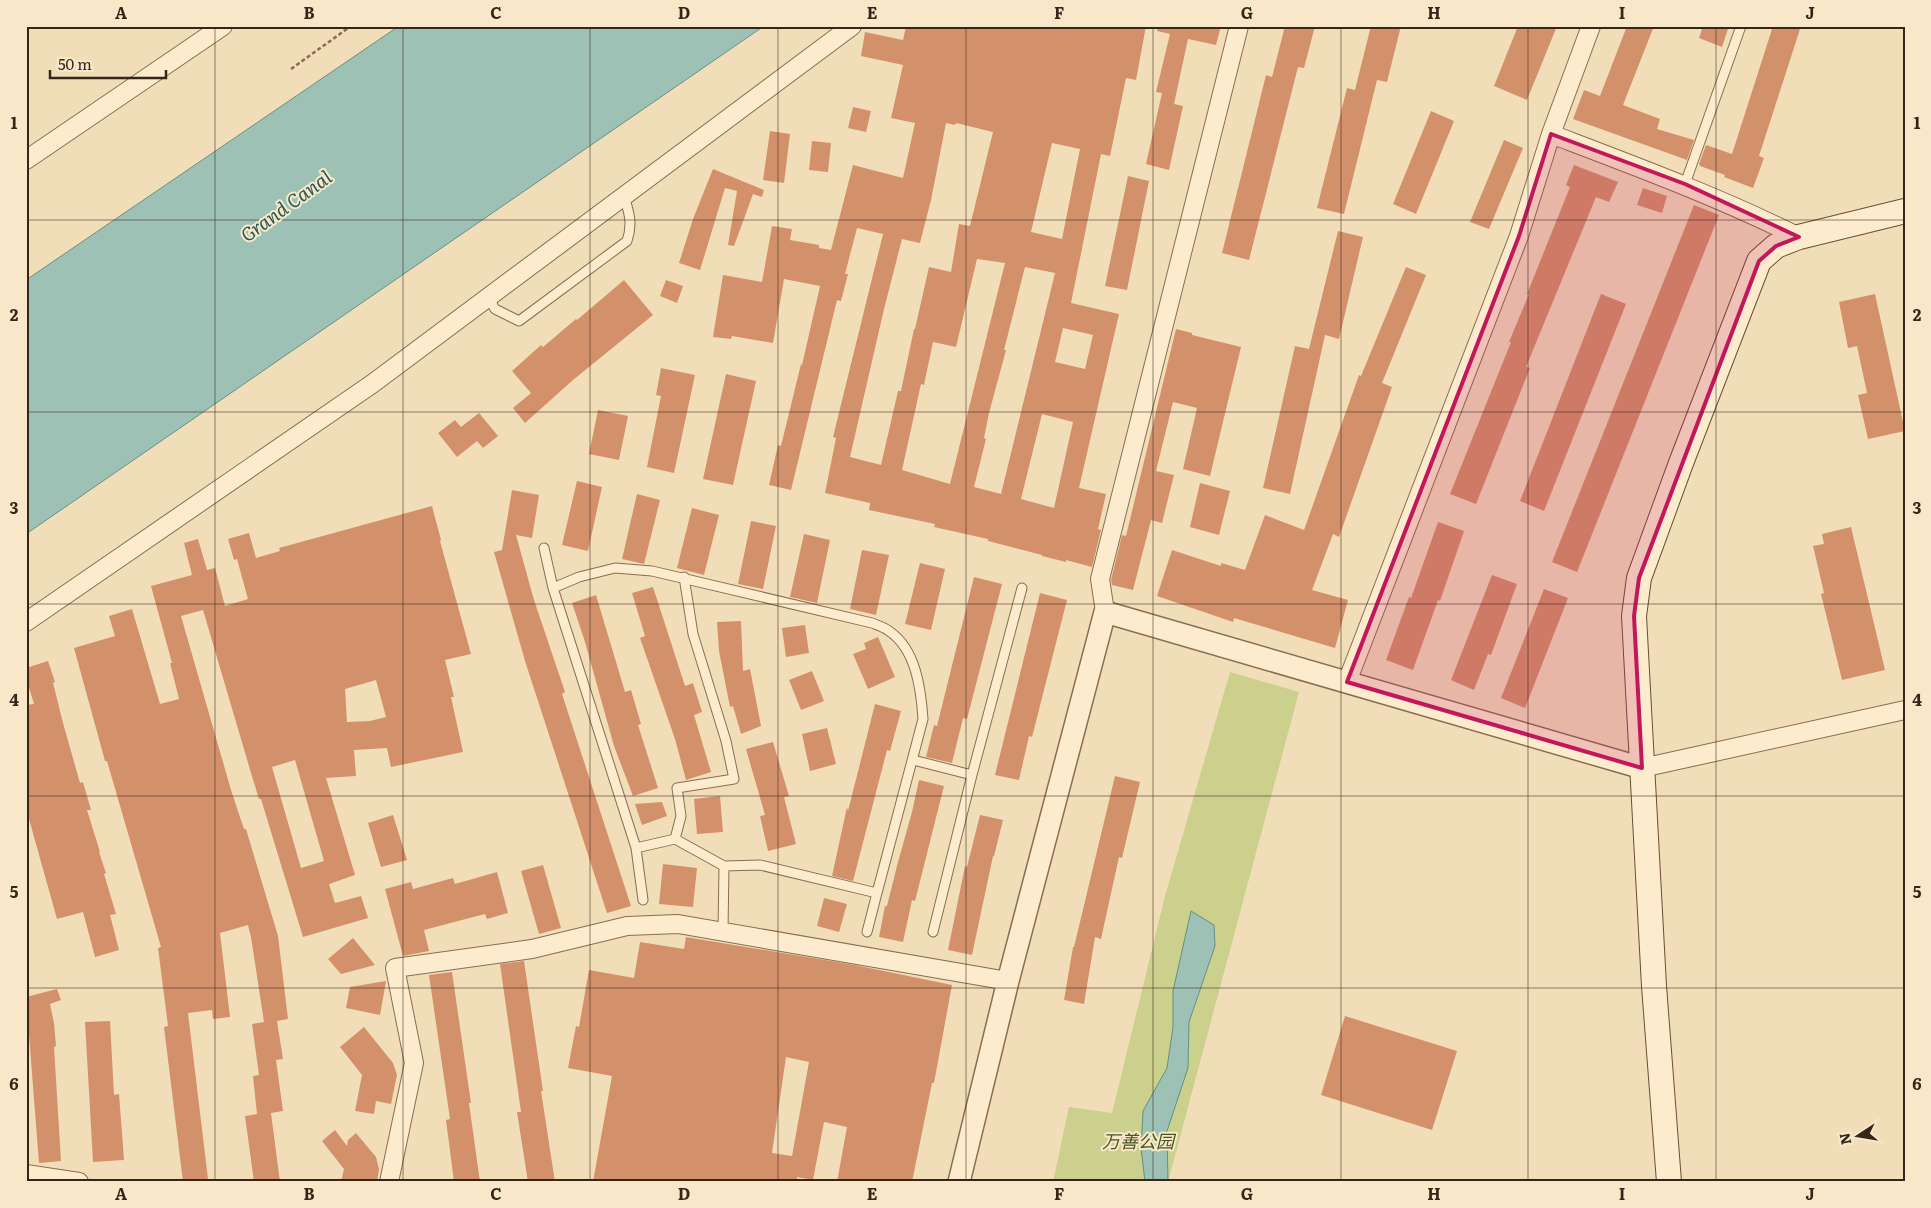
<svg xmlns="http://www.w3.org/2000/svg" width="1931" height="1208" font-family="Literata,'Noto Sans SC',serif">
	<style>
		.green { fill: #cbd08d }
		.water { fill: #9ec1b5; stroke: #668f82 }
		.building { fill: #d3916b; fill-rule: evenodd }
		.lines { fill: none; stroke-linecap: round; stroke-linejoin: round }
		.service-casing { stroke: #896d53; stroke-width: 11 }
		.minor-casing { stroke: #896d53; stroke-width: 20 }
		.tertiary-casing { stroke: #896d53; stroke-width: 24 }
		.secondary-casing { stroke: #6a4e36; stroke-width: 26 }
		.path { stroke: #896d53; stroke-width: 2.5; stroke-dasharray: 4 2.5; stroke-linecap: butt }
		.service { stroke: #fcebcd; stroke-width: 9 }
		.minor { stroke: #fcebcd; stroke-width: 18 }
		.tertiary { stroke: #fcebcd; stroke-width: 21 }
		.secondary { stroke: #fcebcd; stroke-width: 24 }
		.marked { fill: #c2185b; fill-opacity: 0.2; stroke: #c2185b; stroke-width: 4; stroke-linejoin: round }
		.grid { fill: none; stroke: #362619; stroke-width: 1; stroke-opacity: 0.55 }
		.labels { text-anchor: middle; stroke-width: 4; stroke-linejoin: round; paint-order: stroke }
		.park-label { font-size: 18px; font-style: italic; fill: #4a551e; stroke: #f8e8c9 }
		.water-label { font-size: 19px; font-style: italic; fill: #275852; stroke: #f8e8c9 }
		.neatline { fill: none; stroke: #362619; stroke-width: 2 }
		.grid-label { font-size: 16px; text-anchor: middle; font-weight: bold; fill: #362619 }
	</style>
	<rect width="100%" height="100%" fill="#f1deb9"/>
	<path class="green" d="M1230,672L1299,692L1168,1182H1053L1069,1107L1112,1113L1165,896Z"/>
	<path class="water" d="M399,26H764L26,534V280Z
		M1191,911L1214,925L1215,946L1189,1022L1188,1068L1167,1131L1168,1182H1145L1141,1148L1143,1111L1167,1068L1173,1027V991Z"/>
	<path class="building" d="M906,26H1146L1136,80L1126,78L1110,156L1101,154L1071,303L1119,314L1079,488L1106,494L1098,529L1101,530L1092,567L1066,560V562L1042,556V555L988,541V539L934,527L935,524L869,510L870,503L825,493L836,438L833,437L883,234L857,228L845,274H848L841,301L837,300L791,490L769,485L778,445L781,446L801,364L802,365L820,286L784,279L773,343L732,336L731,339L713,337L723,275L762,282L772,226L792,229L790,240L819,245V248L831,250L853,165L903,178L915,123L891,118L903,65L861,56L865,32L903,40ZM946,123L955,125L956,123L993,132L970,226L959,224L951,272L929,267L915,329H914L901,391H898L881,465L850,457L884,309L902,239L920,243L931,200ZM1052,143L1080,149L1062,239L1031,232ZM977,259L1005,263L950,484L902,470L921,384L924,385L933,342L956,347ZM1025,267L1055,273L1001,494L974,487L986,439L984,438L989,413L1006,350H1004ZM1063,328L1093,335L1085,369L1055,362ZM1042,414L1073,422L1054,508L1021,499Z
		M1158,26H1221L1216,45L1188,39L1174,104L1183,106L1169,170L1146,164L1162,93L1156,92L1170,34L1157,31Z
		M1285,26H1315L1304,68L1298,67L1249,260L1222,253L1266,75L1272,77Z
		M1371,26H1401L1387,82L1377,80L1344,214L1317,208L1347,88L1355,90Z
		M1518,26H1557L1527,100L1494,86Z
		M1627,26H1654L1623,105L1660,119L1657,129L1694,140L1687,160L1573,119L1584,90L1600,96Z
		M1703,26H1729L1722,47L1699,38Z
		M1773,26H1801L1759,156L1764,158L1753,188L1724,177L1725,175L1700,166L1699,164L1706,145L1732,154Z
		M853,107L871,111L866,132L848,128Z
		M1431,111L1454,121L1416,214L1393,204Z
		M770,131L790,134L784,183L763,180Z
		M1504,140L1523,148L1489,229L1470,222Z
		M812,141L831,143L828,172L809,170Z
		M1574,165L1618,182L1609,202L1596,197L1526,367L1530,368L1476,504L1450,494L1511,342H1509L1529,294H1527L1570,187L1566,185Z
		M713,169L764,190L762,197L753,194L734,246L728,245L737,191L725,188L700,270L679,263L693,219Z
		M1128,176L1149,181L1127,290L1105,286Z
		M1643,188L1667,196L1662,213L1637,205Z
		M1694,205L1719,215L1577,572L1552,562Z
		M1338,231L1363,237L1339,339L1325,335L1290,494L1263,488L1295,346L1309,349Z
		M1406,267L1426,275L1382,383L1392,387L1339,537L1333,534L1312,590L1348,600L1335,648L1234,618L1233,622L1157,596L1172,550L1221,566V563L1245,570L1265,515L1304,530L1359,375L1361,376Z
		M624,280L653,315L573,380L525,423L513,408L531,393L512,371L541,345L543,347L576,319L577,320Z
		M666,280L683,286L677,303L660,296Z
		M1601,294L1626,304L1544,511L1520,501Z
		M1875,294L1905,431L1868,439L1858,395L1867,393L1857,346L1848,348L1839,302Z
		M1176,329L1192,333V335L1241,347L1210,476L1183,469L1197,408L1173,402L1156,471L1174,475L1162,523L1151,520L1133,590L1112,585L1111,580L1122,535L1126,536Z
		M661,368L695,375L674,473L647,467L661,396L656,395Z
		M726,374L756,381L733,485L703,479Z
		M598,410L628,416L619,460L589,454Z
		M479,413L498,436L483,448L477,441L457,457L438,433L455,420L461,427Z
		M577,481L602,487L588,551L562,545Z
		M1200,483L1230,491L1219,535L1190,527Z
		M512,490L539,495L532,538L516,535L534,600L565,692L562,694L631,906L607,913L525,661L494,552L502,550Z
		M637,494L660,500L644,564L622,559Z
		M432,506L441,540L440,541L471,654L445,660L454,697H451L463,752L391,767L387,748L354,750L356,776L326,778L355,875L329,884L335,903L361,896L368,918L303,937L261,799H259L251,773L203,610L181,616L231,790L244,829H246L278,936L288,1019L277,1021L283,1059L276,1060L283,1111L271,1113L280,1182H254L245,1116L257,1114L253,1076L259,1075L252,1024L264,1022L251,937L248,925L220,933L230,1017L213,1019L212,1010L188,1013L208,1179L183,1182L164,1027L168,1026L158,948L161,947L107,761H105L74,648L115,636L109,616L132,609L160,704L179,699L170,663H172L151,586L192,575L184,543L198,539L207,570L215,568L225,606L248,599L237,559L234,560L228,539L249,533L256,558L280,551L279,548ZM376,680L386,717L370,721L347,722L345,689ZM295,760L324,861L301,868L272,767Z
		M692,508L719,515L704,575L677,568Z
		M751,521L776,526L763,589L738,584Z
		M1438,522L1464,531L1440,601L1438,600L1413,670L1386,660L1409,597L1411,598Z
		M1851,527L1885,670L1842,680L1821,594L1824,593L1813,546L1824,544L1822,534Z
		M804,534L830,540L817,603L790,597Z
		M862,550L889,555L876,615L850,609Z
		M920,563L945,569L931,630L905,624Z
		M1492,575L1517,584L1491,655L1488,654L1474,690L1451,680Z
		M974,577L1002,584L967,719L963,718L952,763L926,757L934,725L937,726Z
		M653,587L685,686L693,683L702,712L694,715L711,772L686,780L675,739L640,638L645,636L632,593Z
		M1544,589L1568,598L1525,708L1501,698Z
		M1040,593L1067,600L1032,737L1029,736L1019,780L995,775Z
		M596,595L625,692L631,690L641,724L638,725L658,788L633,796L614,746L585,642L572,603Z
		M741,621L743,671L750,669L761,726L741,734L733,706L730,707L719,651L717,622Z
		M805,625L809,653L786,657L782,628Z
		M878,637L895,677L868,689L853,654L866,649L864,643Z
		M48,661L55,682L53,683L63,723L80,783L83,782L91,810H87L100,852H99L106,873L104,874L116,914L110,915L119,950L95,957L83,912L57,919L29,819L26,820V705L34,704L26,678V668Z
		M812,671L824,701L801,710L789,680Z
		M875,704L901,711L890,751L887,750L853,881L832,876L847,807L848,811Z
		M827,728L836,764L810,771L802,734Z
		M773,742L789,796L784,797L796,844L768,851L760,816L765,815L746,749Z
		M1115,776L1140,782L1122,858L1119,857L1101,939L1095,937L1084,1004L1064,1000L1073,947H1074Z
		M919,780L944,786L915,901L912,900L903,942L879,937L885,906H887L898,862L912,812Z
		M720,796L723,832L697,834L694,799Z
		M662,802L667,816L642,825L635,804Z
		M393,815L407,860L381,867L368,823Z
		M980,815L1003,820L994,856H993L972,955L948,950L965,866L967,867Z
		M663,864L697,868L693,907L659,904Z
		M543,865L561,928L539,934L521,871Z
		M497,872L508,913L487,919L485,914L424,930L429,951L403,956L385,889L411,882L413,889L453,878L455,884Z
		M824,898L847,904L839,932L817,926Z
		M686,937L855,965L952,985L934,1083H932L912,1182H837L847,1127L824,1122L813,1180L797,1177V1182H593L612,1076L568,1068L576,1026L579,1027L589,970L634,978L640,942L684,949ZM786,1057L809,1062L792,1156L772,1153Z
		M353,938L375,965L341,974L328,959Z
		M524,961L543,1091H541L555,1182H528L517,1112H521L500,964Z
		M452,972L471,1103H469L480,1182H454L446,1120L450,1119L429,975Z
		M386,981L380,1015L346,1008L350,987Z
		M57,989L61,1000L50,1004L54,1023L56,1046L54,1047L61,1161L39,1163L26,997Z
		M1345,1016L1457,1051L1432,1130L1321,1095Z
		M110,1021L114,1095L119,1094L124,1160L93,1162L85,1022Z
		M364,1027L393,1063L397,1075L391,1104L376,1101L374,1114L355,1111L362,1075L340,1047Z
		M335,1130L347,1146L348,1140L356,1133L376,1157L379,1169L377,1182H341L344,1169L322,1141Z"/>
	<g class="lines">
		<g class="service-casing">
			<path id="service" d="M1685,184L1741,26
				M488,297L495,309L519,321L627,241C633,224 629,212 624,196
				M544,548L553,588L636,848L643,900
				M553,588L579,577L615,568L652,571L872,623C877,625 884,627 889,631C916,649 921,689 923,719L877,893
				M913,760L972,775
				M675,839L724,866L760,865L877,893L867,932
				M636,848L675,839L681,816L677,788L734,779L726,741L693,634L684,577
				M723,931L724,866
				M933,932L972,775L1022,588"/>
		</g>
		<g class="minor-casing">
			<path id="minor" d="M1551,134L1591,26
				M26,160L223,26
				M1105,612L1100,579L1239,26
				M26,622L372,384L852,26
				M1347,682L1519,236L1551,134C1635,166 1719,197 1799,237
				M1642,768L1905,710
				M26,1174L79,1182
				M389,1182L414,1063L395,968L532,949L627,926L678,924L1008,981"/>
		</g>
		<g class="tertiary-casing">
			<path id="tertiary" d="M959,1182L1008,981L1105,612L1642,768"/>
		</g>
		<g class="secondary-casing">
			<path id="secondary" d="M1669,1182L1654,986L1634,616L1639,578L1681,463L1759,261L1776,246L1799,237L1905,211"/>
		</g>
		<path class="path" d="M291,69L351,26"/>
		<use href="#service" class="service"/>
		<use href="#minor" class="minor"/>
		<use href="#tertiary" class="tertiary"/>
		<use href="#secondary" class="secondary"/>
	</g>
	<path class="marked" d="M1551,134L1685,184L1799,237L1776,246L1759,261L1639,578L1634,616L1642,768L1347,682L1519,236Z"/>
	<path class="grid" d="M215,26V1182M403,26V1182M590,26V1182M778,26V1182M966,26V1182M1153,26V1182M1341,26V1182M1528,26V1182M1716,26V1182M26,220H1905M26,412H1905M26,604H1905M26,796H1905M26,988H1905"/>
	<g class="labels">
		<g class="park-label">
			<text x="1138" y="1148">万善公园</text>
		</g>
		<g class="water-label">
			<text transform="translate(286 206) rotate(-36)" y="7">Grand Canal</text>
		</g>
	</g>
	<rect width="1931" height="1208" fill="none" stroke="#f8e8c9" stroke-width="55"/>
	<g transform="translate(1858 1136) rotate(258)" stroke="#f8e8c9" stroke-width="4" paint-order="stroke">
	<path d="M0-4L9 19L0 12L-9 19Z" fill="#362619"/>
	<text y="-8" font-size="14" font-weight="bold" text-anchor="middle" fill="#362619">N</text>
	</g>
	<path d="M50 70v8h116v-8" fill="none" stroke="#362619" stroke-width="2.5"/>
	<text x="58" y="70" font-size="15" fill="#362619" stroke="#f8e8c9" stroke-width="4" paint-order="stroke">50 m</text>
	<rect x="28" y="28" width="1876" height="1152" class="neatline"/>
	<g class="grid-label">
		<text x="121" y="19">A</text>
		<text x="309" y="19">B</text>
		<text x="496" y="19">C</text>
		<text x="684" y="19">D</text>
		<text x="872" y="19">E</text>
		<text x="1059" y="19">F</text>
		<text x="1247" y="19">G</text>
		<text x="1434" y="19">H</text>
		<text x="1622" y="19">I</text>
		<text x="1810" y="19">J</text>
		<text x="14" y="129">1</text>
		<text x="1917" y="129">1</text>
		<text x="14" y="321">2</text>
		<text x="1917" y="321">2</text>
		<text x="14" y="514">3</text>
		<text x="1917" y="514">3</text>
		<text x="14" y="706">4</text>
		<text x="1917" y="706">4</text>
		<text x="14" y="898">5</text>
		<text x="1917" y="898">5</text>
		<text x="14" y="1090">6</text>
		<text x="1917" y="1090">6</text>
		<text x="121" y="1200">A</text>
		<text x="309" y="1200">B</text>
		<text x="496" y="1200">C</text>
		<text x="684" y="1200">D</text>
		<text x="872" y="1200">E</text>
		<text x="1059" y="1200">F</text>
		<text x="1247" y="1200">G</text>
		<text x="1434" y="1200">H</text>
		<text x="1622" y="1200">I</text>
		<text x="1810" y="1200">J</text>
	</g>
</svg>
